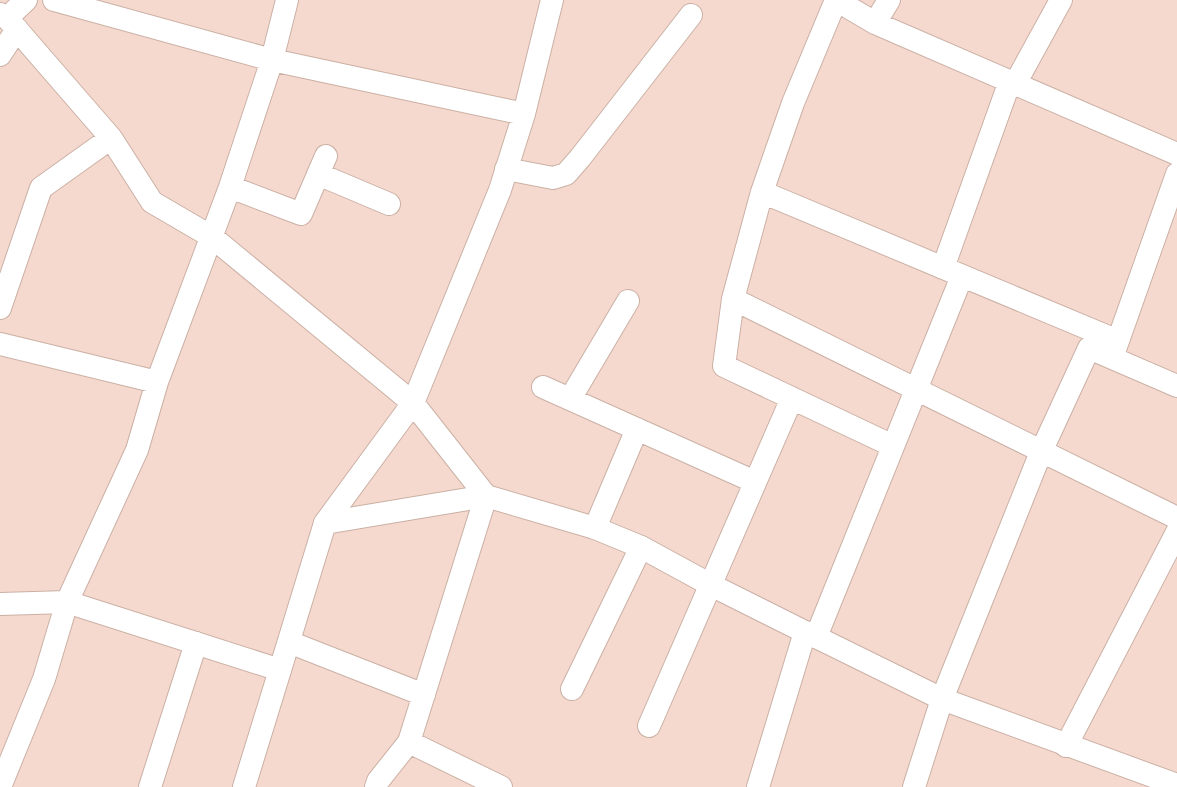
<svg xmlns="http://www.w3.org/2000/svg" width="1177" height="787" font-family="'Alegreya Sans',sans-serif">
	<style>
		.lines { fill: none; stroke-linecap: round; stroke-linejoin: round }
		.minor-casing { stroke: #cbb0a5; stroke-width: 24 }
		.tertiary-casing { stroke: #cbb0a5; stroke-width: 24 }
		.minor { stroke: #fff; stroke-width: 22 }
		.tertiary { stroke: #fff; stroke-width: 22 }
	</style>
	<rect width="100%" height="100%" fill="#f5d9ce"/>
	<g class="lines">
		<g class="minor-casing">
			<path id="minor" d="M54,0L272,60L524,114
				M836,0L793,103L762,192L733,299L724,366L893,446
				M836,0L875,23L1177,154
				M0,14L7,18L111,138L152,202L212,237L413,403L486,496L409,742L378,781L376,787
				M7,18L26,0
				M875,23L889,0
				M0,55L17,29
				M1015,84L1061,0
				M506,169L553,178L566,174L580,158L691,15
				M318,174L389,204
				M230,187L301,214L326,156
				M762,192L1118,341
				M943,268L1010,81
				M733,299L1177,518
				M0,308L41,188L111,138
				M0,344L157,382
				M1113,355L1177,174
				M543,387L755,482
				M570,399L628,301
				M325,523L413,403L500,190L524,114L552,0
				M595,528L637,429
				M289,642L424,695
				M572,689L641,547
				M649,726L792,398
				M409,742L501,787
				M1066,746L1177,532
				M0,787L44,679L67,602L137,450L157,382L230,187L272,60L287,0
				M150,787L196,643
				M244,787L280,670
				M758,787L805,632L816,637L962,276
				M914,787L942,699L1041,452L1089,348L1177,386"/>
		</g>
		<g class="tertiary-casing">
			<path id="tertiary" d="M0,604L67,602L280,670L325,523L486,496L595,528L641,547L711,585L805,632
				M816,637L942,699L1177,785"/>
		</g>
		<use href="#minor" class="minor"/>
		<use href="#tertiary" class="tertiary"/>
	</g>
</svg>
